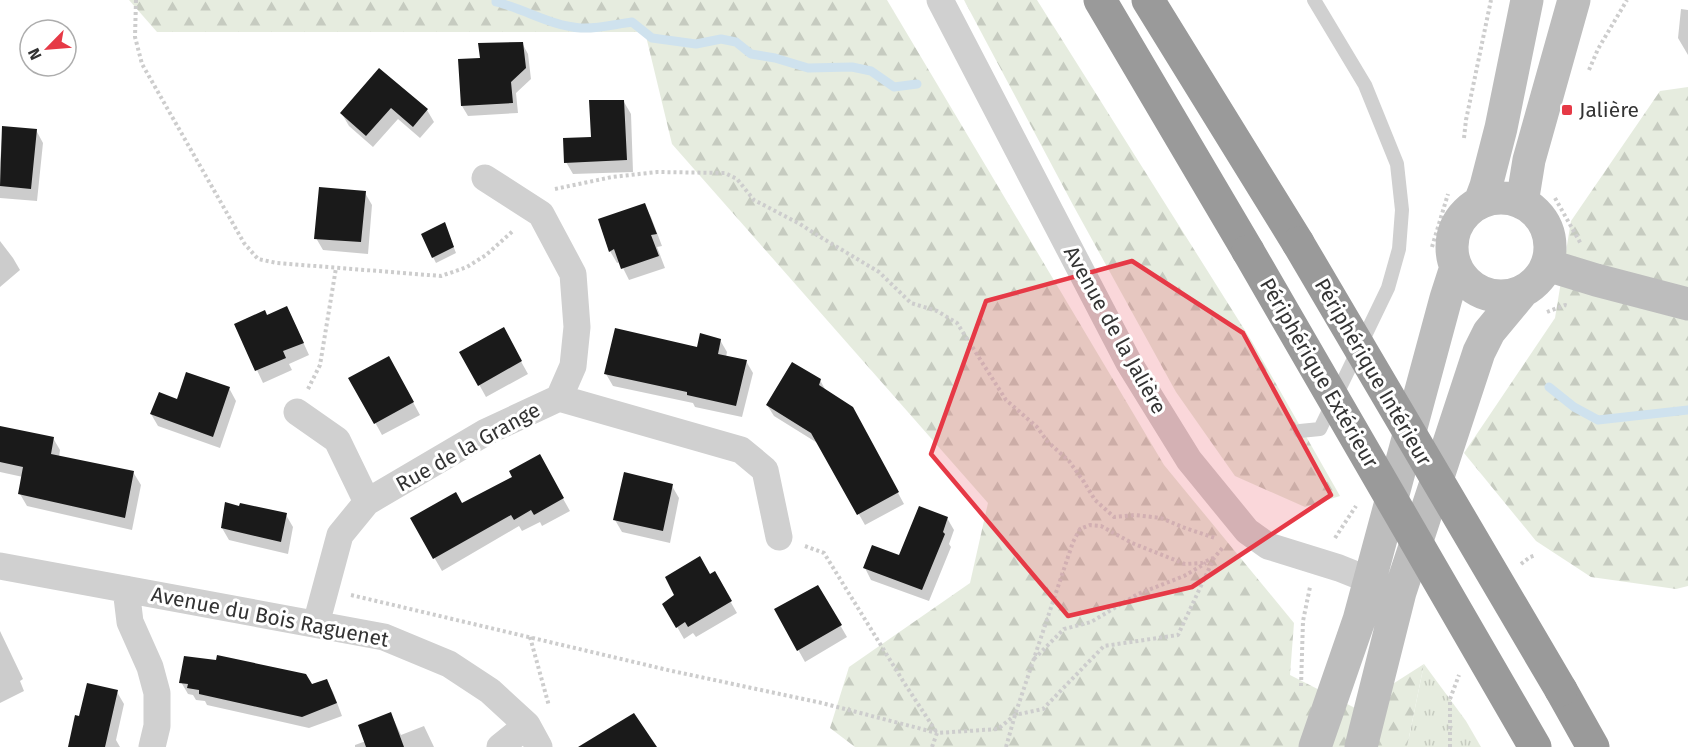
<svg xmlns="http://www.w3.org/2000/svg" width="1688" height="747" font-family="'Fira Sans',sans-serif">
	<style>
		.grass { fill: url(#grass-tufts) }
		.forest { fill: url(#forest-firs) }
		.shadow { fill: #0003 }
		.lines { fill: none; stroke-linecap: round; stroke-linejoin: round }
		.stream { stroke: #cfe2ee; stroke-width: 9 }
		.building { fill: #1a1a1a }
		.path { stroke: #cdcdcd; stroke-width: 4; stroke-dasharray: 3 3; stroke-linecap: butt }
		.lane { stroke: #d0d0d0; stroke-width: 14 }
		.street { stroke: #d0d0d0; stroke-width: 27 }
		.secondary { stroke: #bdbdbd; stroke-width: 33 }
		.highway { stroke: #9a9a9a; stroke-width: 33 }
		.highway-bridge { stroke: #9a9a9a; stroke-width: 33 }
		.marked { fill: #e63946; fill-opacity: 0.2; stroke: #e63946; stroke-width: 4.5; stroke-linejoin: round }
		.poi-dot { fill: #e63946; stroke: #fff; stroke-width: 2 }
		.labels { text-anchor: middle; stroke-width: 6; stroke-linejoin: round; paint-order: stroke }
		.poi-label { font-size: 21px; fill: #333; stroke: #fff; text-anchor: start }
		.street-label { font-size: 21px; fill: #333; stroke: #fff }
	</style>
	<defs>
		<pattern id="grass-tufts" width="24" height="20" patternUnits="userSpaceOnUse" patternTransform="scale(1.5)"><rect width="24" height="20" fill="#e6ecdf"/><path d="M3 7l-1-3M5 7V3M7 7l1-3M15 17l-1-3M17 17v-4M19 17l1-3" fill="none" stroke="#c6cbc0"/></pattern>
		<pattern id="forest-firs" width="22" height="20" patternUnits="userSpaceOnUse" patternTransform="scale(1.5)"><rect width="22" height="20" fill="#e6ecdf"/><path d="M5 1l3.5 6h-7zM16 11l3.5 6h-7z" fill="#c6cbc0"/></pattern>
	</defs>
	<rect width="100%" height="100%" fill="#fff"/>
	<path class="grass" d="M1424,664L1466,721L1481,747H1407Z"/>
	<path class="forest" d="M129,0H887L1164,465L1294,623L1290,675L1355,708L1424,664L1407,747H855L830,728L849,667L970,583L988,503L672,144L645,32H157Z
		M964,0H1037L1251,340L1340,496L1305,507L1235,476L1176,392L1073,205Z
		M1688,87V586L1676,589L1591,577L1536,541L1464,453L1555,318L1571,221L1660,91Z"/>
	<path class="shadow" d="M1681,9L1688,10V55L1678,38Z
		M522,43L528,54L531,79L516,93L518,113L468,116L462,106L481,59Z
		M379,70L427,110L434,122L420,138L398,119L373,147L349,126L342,114Z
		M624,102L631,114L633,172L573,174L566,162L592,139Z
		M3,127L36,130L43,143L37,201L0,198V162Z
		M365,193L372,205L368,254L323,250L316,238Z
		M644,204L651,217L662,246L657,247L665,268L629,280L620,262L617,263L610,251Z
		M447,230L456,253L436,263L433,257Z
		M0,241L13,258L20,270L0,287Z
		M267,316L293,320L309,355L289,364L292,370L263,383L236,325Z
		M503,329L528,374L486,397L461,352Z
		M720,340L727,352L726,357L746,361L753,373L742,417L695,407L693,403L613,386L606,374L698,349Z
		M389,358L420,415L382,435L351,379Z
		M820,380L826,391L857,417L904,504L865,525L819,444L774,416L767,405Z
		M229,388L236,401L220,448L158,426L151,414Z
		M0,427L53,438L60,450L59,457L133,472L141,485L132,530L27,506L20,494L23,477L0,472Z
		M539,456L570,511L542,526L540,522L522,531L519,526L442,571L412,519L462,505L514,478Z
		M672,486L679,498L670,543L622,532L615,520Z
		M286,515L293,527L288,554L229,540L222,528Z
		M947,518L954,530L949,544L951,547L929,601L871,580L865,568L900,557Z
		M714,573L737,613L696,637L693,633L684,639L664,604Z
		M818,587L847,637L805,662L776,610Z
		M0,631L23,679L20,681L24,691L0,703Z
		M326,680L333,692L342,716L309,728L207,705L205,701L196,700L193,695L188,694L181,682L312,686Z
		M117,692L124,704L116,740L120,747H70L80,717Z
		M391,714L401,735L424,726L434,747H355V745L366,741Z"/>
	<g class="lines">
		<path class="stream" d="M496,0V2C525,9 551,26 581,28C598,29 616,24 632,22L652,38L696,44L721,39L736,42L751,54L775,58L808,68L852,67L871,71L894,87L917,84
			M1549,387L1574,407L1598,420L1688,410"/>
	</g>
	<path class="building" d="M523,42L526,68L511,82L513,103L461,106L458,59L480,58L478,43Z
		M379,68L428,109L413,127L391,108L366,136L340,113Z
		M589,100H624L627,160L564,163L563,138L591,137Z
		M2,126L37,129L31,189L0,186Z
		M319,187L366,191L361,242L314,239Z
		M645,203L657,234L651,235L659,256L621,269L614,249L609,252L598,219Z
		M445,222L454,247L432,258L421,234Z
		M287,306L304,343L283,351L286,358L255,371L234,324L265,310L267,315Z
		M504,327L522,361L478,386L459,352Z
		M615,328L697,347L700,333L721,339L718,354L747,360L736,406L687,395V392L604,374Z
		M389,356L414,402L374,424L348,378Z
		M792,362L821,379L819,385L853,407L899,492L857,515L811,433L766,405Z
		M186,372L230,387L213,437L150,414L159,392L177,399Z
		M0,426L54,437L51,454L134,471L125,518L18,494L23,467L0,462Z
		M540,454L564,498L534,515L531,510L514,520L511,515L433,559L410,518L456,492L462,503L512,477L509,471Z
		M624,472L673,484L663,531L613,520Z
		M225,502L239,506L240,503L287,513L281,542L221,528Z
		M919,506L948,517L943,532L945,534L922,590L863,568L872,545L899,555Z
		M700,556L710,574L715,571L732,601L688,627L685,622L676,628L662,604L674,595L665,577Z
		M818,585L842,625L797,651L774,609Z
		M217,655L306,674L312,684L327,679L337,703L302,717L199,694V690L187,688L188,684L179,683L184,656L216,660Z
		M87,683L118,690L105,747H68L75,715L79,716Z
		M391,712L404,747H366L358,725Z
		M634,713L657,747H578Z"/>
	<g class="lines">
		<path class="path" d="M136,0L135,37L142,64L244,243L258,259L277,263L441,276L467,267L486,255L514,230
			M1589,70L1598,49L1627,0
			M1464,138L1466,120L1491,0
			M555,189L612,177L657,172L725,173L737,179L754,200L800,224L817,235L879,272L911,303L937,311L957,323L1006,400L1037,427L1047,441L1069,461L1084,482L1095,500L1114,517L1135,515L1161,518L1185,528L1215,538
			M1555,198L1581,244
			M1432,247L1448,194
			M1547,312L1565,305L1568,306
			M308,389L320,365L336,268
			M1335,538L1356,506
			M805,546L824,553L903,681L937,733
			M1521,564L1530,557L1536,555
			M351,595L672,671L822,703L937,733
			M530,637L549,706
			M1034,659L1064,629L1091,622L1138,594L1184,576L1206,563
			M1301,686L1303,621L1310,587
			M932,747L937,733L998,729L1015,715L1043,709L1104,646L1178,635L1214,558L1224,546
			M1006,747L1015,715L1073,542L1080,529L1090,525L1101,526L1132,543L1185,564L1202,563L1213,558
			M1450,747V699L1459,675"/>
		<path class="lane" d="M1300,431L1320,429L1388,288L1399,249L1402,210L1397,164L1365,85L1314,0"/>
		<path class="street" d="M940,0L1129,363L1189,460L1247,531L1268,546L1339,568L1369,580
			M485,178L541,214L573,274L577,327L573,366L559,398
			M297,412L337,440L367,502
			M0,566L384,637L449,664L490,691L527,725L539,747
			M126,589L130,622L150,667L157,693V726L152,747
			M316,624L340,535L367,502L486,432L559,398L741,450L765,470L779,537
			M500,747L527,725"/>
		<path class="secondary" d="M1452 247a49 49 0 1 1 98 0a49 49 0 1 1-98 0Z
			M1480,202L1486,186L1501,128L1527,0
			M1522,203L1529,160L1574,0
			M1547,265L1596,280L1688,304
			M1315,747L1359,620L1446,298L1456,267
			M1361,747L1400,592L1479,352L1489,332L1523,291"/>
		<path class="highway" d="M1100,0L1248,251
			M1148,0L1298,243
			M1561,690L1593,747"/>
		<path class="highway-bridge" d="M1298,243L1561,690
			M1248,251L1535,747"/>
	</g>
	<path class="marked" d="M1132,261L1243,333L1331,495L1192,587L1068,616L931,454L986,301Z"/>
	<rect class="poi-dot" x="1561" y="104" width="12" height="12" rx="3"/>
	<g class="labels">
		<g class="poi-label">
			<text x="1579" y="117">Jalière</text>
		</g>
		<g class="street-label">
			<text transform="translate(1115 330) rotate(61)" y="7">Avenue de la Jalière</text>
			<text transform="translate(1373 372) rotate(60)" y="7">Périphérique Intérieur</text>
			<text transform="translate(1319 373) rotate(60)" y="7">Périphérique Extérieur</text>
			<text transform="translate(468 447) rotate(-29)" y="7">Rue de la Grange</text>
			<text transform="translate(270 617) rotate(11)" y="7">Avenue du Bois Raguenet</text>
		</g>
	</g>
	<g transform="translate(48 48) rotate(245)"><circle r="28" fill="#ffffff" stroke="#adadad" stroke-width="1.5"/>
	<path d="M0-4.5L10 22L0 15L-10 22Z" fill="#e63946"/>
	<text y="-9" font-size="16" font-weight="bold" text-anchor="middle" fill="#333333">N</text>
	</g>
</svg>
